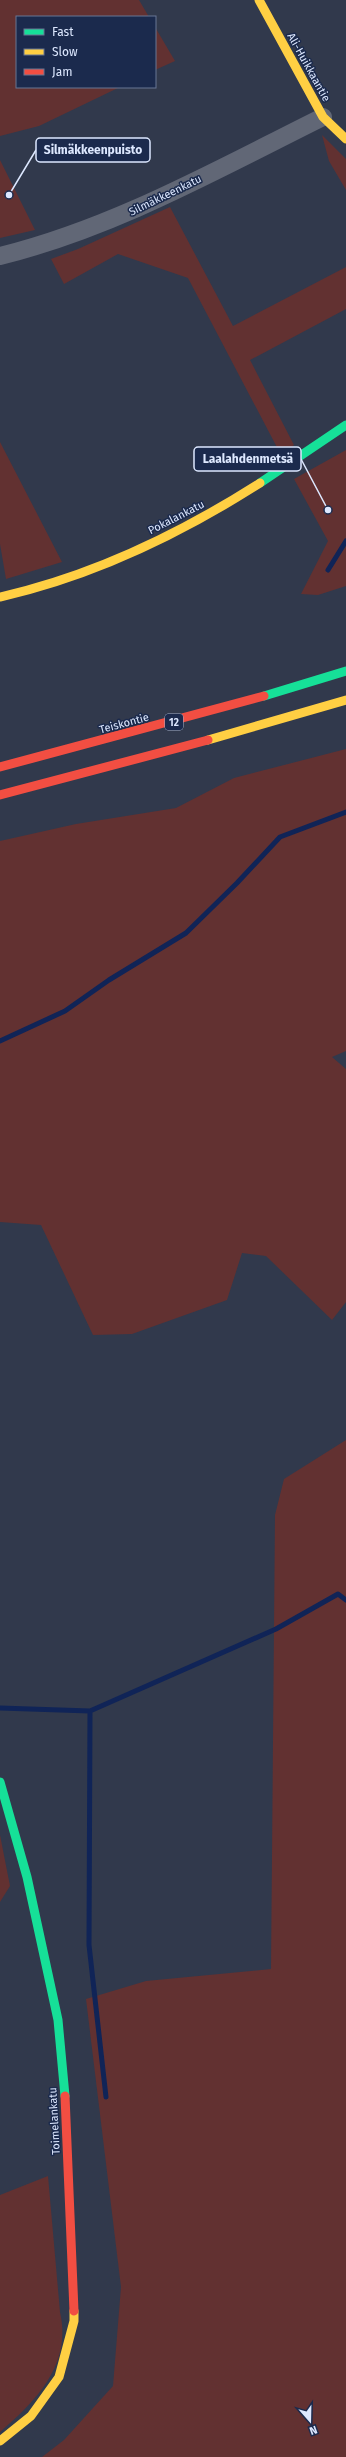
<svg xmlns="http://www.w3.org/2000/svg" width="346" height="2457" font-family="'Fira Sans',sans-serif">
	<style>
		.green { fill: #623131 }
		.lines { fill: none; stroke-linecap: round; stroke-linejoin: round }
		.stream { stroke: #102457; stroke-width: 5 }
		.street { stroke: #616776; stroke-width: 18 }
		.fast { stroke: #16e098; stroke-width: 9 }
		.slow { stroke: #ffcf43; stroke-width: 9 }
		.jam { stroke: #f24e42; stroke-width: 9 }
		.labels { text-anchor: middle; stroke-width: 3; stroke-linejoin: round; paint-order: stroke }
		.shield { fill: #1b2a4d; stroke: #a3afca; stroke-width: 1 }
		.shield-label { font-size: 10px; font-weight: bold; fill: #dde8ff }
		.street-label { font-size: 11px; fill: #dde8ff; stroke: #1b2a4d }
		.leader { fill: none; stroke: #dde8ff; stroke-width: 1.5 }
		.callout-dot { fill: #dde8ff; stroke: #1b2a4d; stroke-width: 1.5 }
		.callout { fill: #1b2a4d; stroke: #dde8ff; stroke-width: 1.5 }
		.callout-label { font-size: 12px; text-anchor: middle; font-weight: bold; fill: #dde8ff }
	</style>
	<rect width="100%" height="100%" fill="#31394c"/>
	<path class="green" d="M0,0H139L149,17H17V87H120L39,126L0,136Z
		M155,27L175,61L155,70Z
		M322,135L346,159V190L329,161Z
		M0,160L35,230L0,238Z
		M170,207L233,326L346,267V309L250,360L294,445L281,455L188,278L118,254L64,284L51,259L78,249Z
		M0,442L62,562L6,579L0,544Z
		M346,450V586L318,595L301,594L328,541L294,479Z
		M346,749V1051L332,1057L346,1069V1302L332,1320L266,1256L242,1253L227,1300L132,1334L93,1335L41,1225L0,1222V841L76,824L176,808L234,778Z
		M346,1440V2457H42L64,2440L113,2386L121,2287L86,1999L146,1981L271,1969L275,1515L284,1479Z
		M0,1835L10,1886L0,1902Z
		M48,2176L60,2312C72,2364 37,2400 0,2432V2195Z"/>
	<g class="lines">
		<path class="stream" d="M328,570L346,541
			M0,1041L65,1011L109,980L186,933L237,883L280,837L346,812
			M0,1708L90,1711L276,1629L338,1594L346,1600
			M90,1711L89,1945L106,2097"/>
		<path class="street" d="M0,256C114,228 218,169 323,117"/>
		<path class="fast" d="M260,483L346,425
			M264,696L346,671
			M0,1782L27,1877L58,2020L65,2096"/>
		<path class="slow" d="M259,0L323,117L346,139
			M0,597C93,576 180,534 260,483
			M208,740L346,700
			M0,2441L31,2416L59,2377L74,2321V2311"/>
		<path class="jam" d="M0,767L264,696
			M0,795L208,740
			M65,2096L74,2311"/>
	</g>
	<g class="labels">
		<rect class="shield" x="165" y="714" width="18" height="16" rx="3"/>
		<g class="shield-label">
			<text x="174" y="726">12</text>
		</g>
		<g class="street-label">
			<text transform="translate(309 67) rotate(61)" y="4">Ali-Huikkaantie</text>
			<text transform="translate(165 195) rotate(-26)" y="4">Silmäkkeenkatu</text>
			<text transform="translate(176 517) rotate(-27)" y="4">Pokalankatu</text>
			<text transform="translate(124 723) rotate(-15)" y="4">Teiskontie</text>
			<text transform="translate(54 2121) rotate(-93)" y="4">Toimelankatu</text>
		</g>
	</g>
	<path class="leader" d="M9 195L36 150M328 510L301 459"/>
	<g class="callout-dot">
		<circle cx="9" cy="195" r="4"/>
		<circle cx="328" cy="510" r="4"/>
	</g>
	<g class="callout">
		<rect x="36" y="138" width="114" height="24" rx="4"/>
		<rect x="194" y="447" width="107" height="24" rx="4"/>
	</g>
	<g class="callout-label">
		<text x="93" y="154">Silmäkkeenpuisto</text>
		<text x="248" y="463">Laalahdenmetsä</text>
	</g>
	<rect x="16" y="16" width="140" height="72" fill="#1b2a4d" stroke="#697694"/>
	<rect x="24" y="29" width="20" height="6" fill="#16e098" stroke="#697694"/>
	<text x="52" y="36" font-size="12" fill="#dde8ff">Fast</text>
	<rect x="24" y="49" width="20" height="6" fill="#ffcf43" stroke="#697694"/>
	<text x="52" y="56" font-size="12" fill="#dde8ff">Slow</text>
	<rect x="24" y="69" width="20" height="6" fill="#f24e42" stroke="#697694"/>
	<text x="52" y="76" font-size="12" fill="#dde8ff">Jam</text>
	<g transform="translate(310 2421) rotate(160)" stroke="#1b2a4d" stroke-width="3" paint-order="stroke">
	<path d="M0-3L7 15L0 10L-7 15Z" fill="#dde8ff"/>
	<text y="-6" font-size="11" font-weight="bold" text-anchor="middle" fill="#dde8ff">N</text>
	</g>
</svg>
